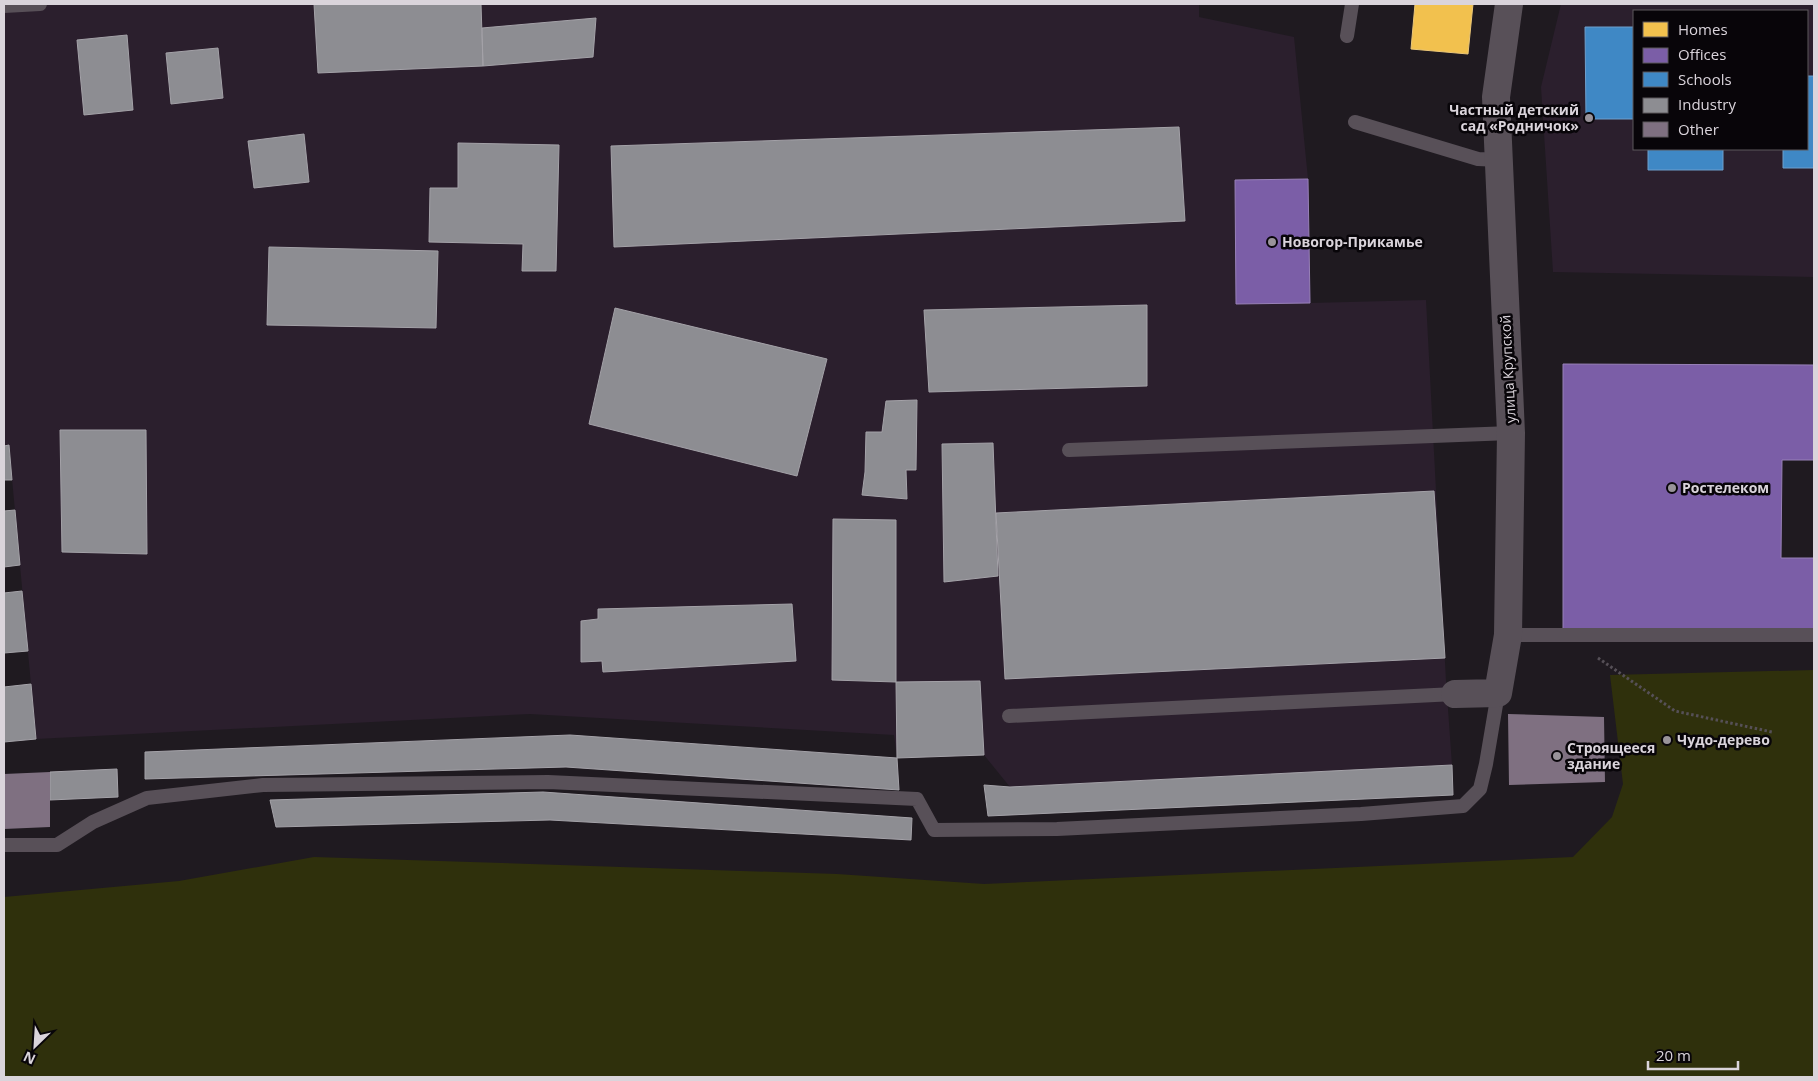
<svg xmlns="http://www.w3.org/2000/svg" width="1818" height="1081" font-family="'Open Sans',sans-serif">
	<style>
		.built { fill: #2b1f2d; fill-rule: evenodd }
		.green { fill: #2f300c }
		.homes { fill: #f2c14e; stroke: #ebc778 }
		.offices { fill: #7b5ea7; stroke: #9881b7 }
		.schools { fill: #3f88c5; stroke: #6e9fcc }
		.industry { fill: #8d8d92; stroke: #a4a2a8 }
		.building { fill: #7f7081 }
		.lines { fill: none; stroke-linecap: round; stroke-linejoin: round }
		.path { stroke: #565057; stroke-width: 3; stroke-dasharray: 2.5 2.5; stroke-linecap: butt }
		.lane { stroke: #585058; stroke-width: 14 }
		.street { stroke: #585058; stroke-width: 28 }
		.poi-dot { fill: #99939a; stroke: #080509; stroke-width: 2 }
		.labels { text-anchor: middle; stroke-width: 5; stroke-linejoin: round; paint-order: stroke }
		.poi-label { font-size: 14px; font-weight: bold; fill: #dad4db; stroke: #080509; text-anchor: start }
		.street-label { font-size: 14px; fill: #dad4db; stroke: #080509 }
	</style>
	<rect width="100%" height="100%" fill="#1f1a20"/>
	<path class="built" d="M4,4H1199V17L1294,37L1308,179L1310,303L1426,300L1446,681L1452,765L1010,787L984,755L897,758L894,735L530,714L36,739L9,446H4Z
		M1561,4H1814V277L1553,272L1541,87ZM1634,11H1807V149H1634Z"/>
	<path class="green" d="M1814,670V1077H4V897L179,881L314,857L837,874L984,884L1573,857L1612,817L1623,784L1610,675Z"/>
	<path class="homes" d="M1415,4H1473L1468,54L1411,49Z"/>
	<path class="offices" d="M1308,179L1310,303L1236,304L1235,180Z
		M1563,364L1814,365V460H1782L1781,558H1814V630L1563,629Z"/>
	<path class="schools" d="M1585,27H1634V119H1586Z
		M1807,76H1814V168H1783V149H1807Z
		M1648,149H1723V170H1648Z"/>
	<path class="industry" d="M314,4H481L483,66L318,73Z
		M596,18L593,57L483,66L482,28Z
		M127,35L133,110L84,115L77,40Z
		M218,48L223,98L171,104L166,53Z
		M1179,127L1185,221L614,247L611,146Z
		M304,134L309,182L254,188L248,141Z
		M458,143L559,145L556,271H522L523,244L429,242L430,188H458Z
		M269,247L438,251L436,328L267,325Z
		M1147,305V386L929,392L924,310Z
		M615,308L827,359L797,476L589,424Z
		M917,400L916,470H906L907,499L862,495L865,472L866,432H882L886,401Z
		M60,430H146L147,554L62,552Z
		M993,443L998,576L944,582L942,444Z
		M9,445L12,480H4V446Z
		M1434,491L1445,658L1005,679L996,513Z
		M15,510L20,565L4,567V511Z
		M833,519L896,520V682L832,680Z
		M22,591L28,651L4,653V593Z
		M792,604L796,661L603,672L602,661L581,662V621L598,619V609Z
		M980,681L984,755L897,758L896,682Z
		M31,684L36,739L4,742V687Z
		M570,735L897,758L899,790L566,767L145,779V752Z
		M1452,765L1453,795L988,816L984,785L1010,787Z
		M117,769L118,797L50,800V772Z
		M543,792L912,818L911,840L550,820L276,827L270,800Z"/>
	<path class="building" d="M1508,714L1604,717L1605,782L1509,785Z
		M50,772V827L4,829V774Z"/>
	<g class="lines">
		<path class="path" d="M1598,658L1675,711L1772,732"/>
		<path class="lane" d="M4,6L40,4
			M1347,36L1352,4
			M1355,122L1478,159L1499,160
			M1069,450L1511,433
			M1508,635H1814
			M1009,716L1455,694
			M4,845H57L93,822L147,798L263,785L548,782L917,799L934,830L1057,829L1361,814L1463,806L1480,789L1486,764L1498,693"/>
		<path class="street" d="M1455,694L1498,693L1508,635L1511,433L1496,97L1509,4"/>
	</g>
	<g class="poi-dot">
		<circle cx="1589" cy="118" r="5"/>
		<circle cx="1272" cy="242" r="5"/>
		<circle cx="1672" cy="488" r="5"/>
		<circle cx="1667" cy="740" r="5"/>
		<circle cx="1557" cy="756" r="5"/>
	</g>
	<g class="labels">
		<g class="poi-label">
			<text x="1579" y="115" text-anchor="end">Частный детский<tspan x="1579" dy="16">сад «Родничок»</tspan></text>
			<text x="1282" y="247">Новогор-Прикамье</text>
			<text x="1682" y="493">Ростелеком</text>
			<text x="1677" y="745">Чудо-дерево</text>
			<text x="1567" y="753">Строящееся<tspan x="1567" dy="16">здание</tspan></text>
		</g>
		<g class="street-label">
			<text transform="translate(1508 369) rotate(-93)" y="5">улица Крупской</text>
		</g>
	</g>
	<rect width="1818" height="1081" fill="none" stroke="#dad4db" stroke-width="10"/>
	<rect x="1633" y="10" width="175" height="140" fill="#080509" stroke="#5c585d"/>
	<rect x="1643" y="22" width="25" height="15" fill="#f2c14e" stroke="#5c585d"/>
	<text x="1678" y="35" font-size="15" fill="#dad4db">Homes</text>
	<rect x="1643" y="48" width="25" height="15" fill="#7b5ea7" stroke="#5c585d"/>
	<text x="1678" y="60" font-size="15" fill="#dad4db">Offices</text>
	<rect x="1643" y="72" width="25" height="15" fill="#3f88c5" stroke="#5c585d"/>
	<text x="1678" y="85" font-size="15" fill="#dad4db">Schools</text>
	<rect x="1643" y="98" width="25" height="15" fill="#8d8d92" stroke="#5c585d"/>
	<text x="1678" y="110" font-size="15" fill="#dad4db">Industry</text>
	<rect x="1643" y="122" width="25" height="15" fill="#7f7081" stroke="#5c585d"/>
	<text x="1678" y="135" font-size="15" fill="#dad4db">Other</text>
	<g transform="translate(35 1046) rotate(205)" stroke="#080509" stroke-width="4" paint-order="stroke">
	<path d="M0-4L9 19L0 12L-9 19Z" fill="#dad4db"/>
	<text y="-8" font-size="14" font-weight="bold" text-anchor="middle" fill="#dad4db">N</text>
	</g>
	<path d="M1648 1061v8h90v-8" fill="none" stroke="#dad4db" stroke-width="2.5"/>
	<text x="1656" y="1061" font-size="15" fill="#dad4db" stroke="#080509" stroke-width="4" paint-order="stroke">20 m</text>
</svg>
